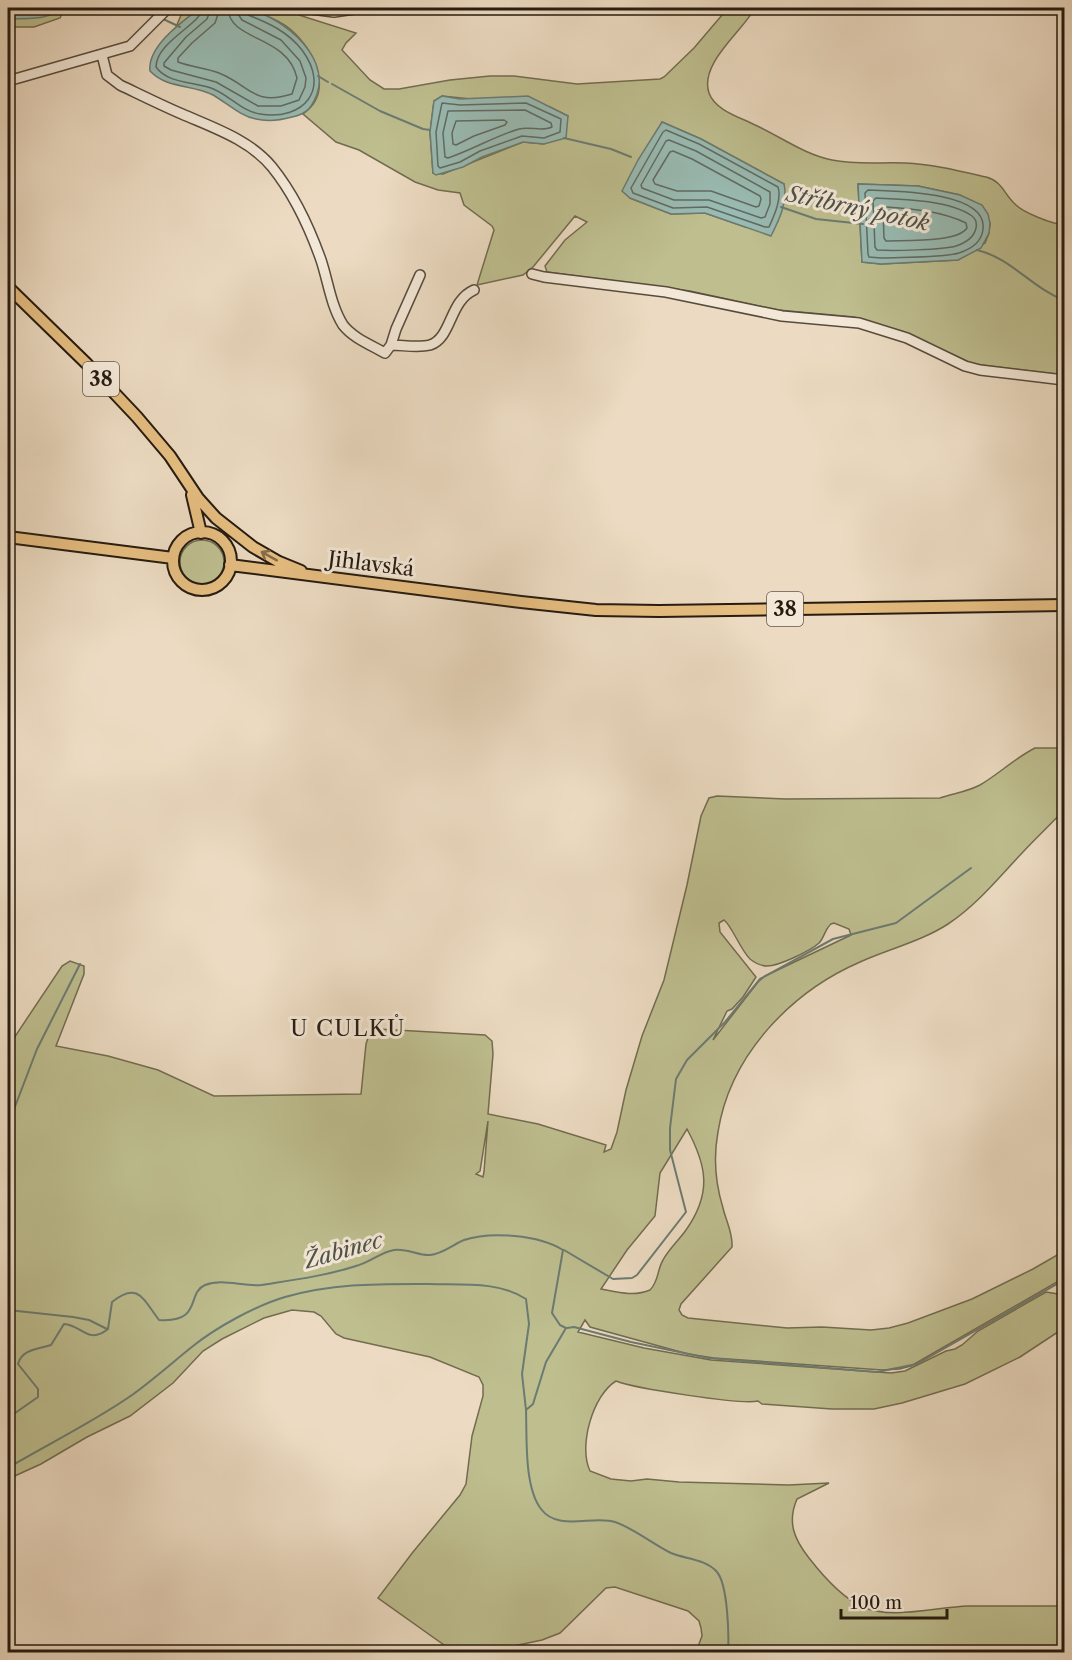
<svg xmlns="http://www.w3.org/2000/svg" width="1072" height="1660" font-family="'Libre Caslon Text',serif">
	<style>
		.green { fill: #bebe8f; stroke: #726c50; stroke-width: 1.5; fill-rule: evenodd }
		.water { fill: #99bbb3; stroke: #6b7b72; stroke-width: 1.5 }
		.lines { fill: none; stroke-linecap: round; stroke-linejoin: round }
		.shore { stroke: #606b62; stroke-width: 1.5 }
		.stream { stroke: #6b7b72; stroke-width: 2 }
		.minor-casing { stroke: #584b3d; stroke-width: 12 }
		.major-casing { stroke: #261b11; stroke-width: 14 }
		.minor { stroke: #f3e8d7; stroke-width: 9 }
		.major { stroke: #e6be81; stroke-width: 10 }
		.oneway { stroke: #866c49 }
		.labels { text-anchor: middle; stroke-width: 6; stroke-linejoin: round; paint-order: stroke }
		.shield { fill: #f3e8d7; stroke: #64584c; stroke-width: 1.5 }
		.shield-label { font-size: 20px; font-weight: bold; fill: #261b11 }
		.street-label { font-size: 21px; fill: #261b11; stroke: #f3e8d7 }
		.water-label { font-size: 22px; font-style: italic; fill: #4e534a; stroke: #f3e8d7 }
		.neighbourhood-label { font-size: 22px; letter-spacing: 1.5px; fill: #261b11; stroke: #f3e8d7 }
	</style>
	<rect width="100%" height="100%" fill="#ecdbc2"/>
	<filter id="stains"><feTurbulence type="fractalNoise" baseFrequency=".00333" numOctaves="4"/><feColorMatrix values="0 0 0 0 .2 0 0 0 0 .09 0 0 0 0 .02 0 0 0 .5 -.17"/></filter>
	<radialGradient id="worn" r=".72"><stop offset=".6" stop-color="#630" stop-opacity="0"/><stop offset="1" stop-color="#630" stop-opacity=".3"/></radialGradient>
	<path class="green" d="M61,8H65L60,18L34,27H8V19L57,12Z
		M184,8H200L176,27Z
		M242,8H282L302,16L356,33L346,43L342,50L370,80L384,89H399L450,80L490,76H514L577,84L660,79L664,77L694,48L728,8H755C743,31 699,63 709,93C715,110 739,117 753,124C780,136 803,154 832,160C857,165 880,162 905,163C932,164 960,171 986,177C1002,181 1004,194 1015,204C1023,213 1053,224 1064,225V375L973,364L904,332L854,317L778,310L690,291L547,272L545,266L565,240L587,222L575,216L533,267L523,275L477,285L494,230L492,226L464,205L460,193L438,190L415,182L359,150L336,142L303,114C335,91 314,49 290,29C276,18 259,13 242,8ZM442,96L550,107L568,116L544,144L523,142L443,174L433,173L430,132L434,101ZM662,122L701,139L784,184L778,221L745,227L705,213L671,214L630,198ZM858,184L918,186L960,195L990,223L989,233L985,243L958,260L881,264L862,262Z
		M180 562a22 22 0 1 1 44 0a22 22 0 1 1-44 0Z
		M1035,748H1064V810C1051,824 1036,838 1023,852C999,877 977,905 948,924C922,941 889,949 860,962C791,992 730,1055 718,1132C713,1159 715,1182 723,1208C726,1221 733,1233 732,1247L681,1304L679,1310L682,1315L688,1318L787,1328L822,1327L871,1330L889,1328L908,1323L972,1299L1033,1269L1064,1251V1278L911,1366L899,1369L882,1370L714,1358L688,1354L590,1327L585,1320L578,1332L644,1348L711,1360L891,1373L905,1371L946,1351L955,1349L962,1345L978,1331L1046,1292L1064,1295V1328L1020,1357L965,1384L902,1403L874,1409H832L762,1404L758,1401C741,1405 633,1388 616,1381C593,1395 578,1446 590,1471L611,1479L631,1481L647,1479L679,1482L789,1485L829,1483L797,1499C787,1522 794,1539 809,1558C823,1576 842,1598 863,1607C891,1620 937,1607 968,1606C1000,1606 1032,1606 1064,1606V1652H696L702,1636L701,1628L699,1621L688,1611L615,1587L606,1588L560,1633L542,1640L509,1647L501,1652H454L378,1598L413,1552L460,1495L466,1484L472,1436L483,1396V1385L479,1377L430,1357L344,1338L336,1334L321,1316L314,1312L292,1310L264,1318L222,1339L203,1351L173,1383L130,1416L87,1437L41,1464L8,1479V1059L14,1047L12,1041L62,966L70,961L84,966V974L56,1046L108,1056L158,1070L214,1096L361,1094L366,1044L369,1035L378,1029L485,1035L492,1041L493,1054L488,1114L538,1124L606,1145L604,1152L611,1149L617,1132L626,1090L642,1036L664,980L687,885L701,816L709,798L717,796L786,799L940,798C954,793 967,792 980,785C999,774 1015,758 1035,748ZM724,920C732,926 740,949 750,959C755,963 761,966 767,966C779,966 810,951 819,943C824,938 825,929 831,924L834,923L849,929L851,935L765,976L758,982L713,1040L727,1011L732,1009L743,997L756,977L720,932L719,923ZM488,1121L484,1172L483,1177L476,1174L480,1171ZM687,1129C707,1166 712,1193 686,1230C679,1240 669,1249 663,1260C657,1270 659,1281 650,1290C634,1297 617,1292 601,1289L627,1250L655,1216L660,1173Z"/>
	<path class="water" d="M8,8H61C50,21 23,18 8,19Z
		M200,8C214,7 228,6 241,8C277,12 331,54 317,94C312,107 307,114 292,117C281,120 268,122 256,119C240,116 227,103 213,95C192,84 167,89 150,71C147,46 183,21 200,8Z
		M442,96L460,99L528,96L568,116L566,138L544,144L523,142L482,157L463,167L436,175L433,173L430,132L434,101Z
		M662,122L701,139L784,184C788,202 779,220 771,236L705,213L671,214L630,198L622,191L638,160Z
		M858,184L918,186L960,195L982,205L988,214L990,223L989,233L981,248L958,260L881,264L862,262Z"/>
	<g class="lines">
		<path class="shore" d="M203,8C201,24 156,42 156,67C167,83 193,82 211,88C228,94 241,111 260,114C304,121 331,89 302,50C288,32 269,23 248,15L245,8
			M211,8L207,19L186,37L164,63V66L171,70L216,82L258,106H281L299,100L305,87L306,78L300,61L281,40L242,20L238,14L237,8
			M220,8L215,23L192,43L178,58V62C191,67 206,68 219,73C251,86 253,106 292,94L297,78C287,34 229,42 228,8
			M442,103L460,105L526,103L561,119L560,132L544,138L522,136L480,151L460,162L440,168L438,166L436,132Z
			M525,110L551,123L552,127C541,132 531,126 519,129C495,136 472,150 448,158L445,157L443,133L448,111Z
			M504,120L507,122L505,125L474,136L456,145L453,144L452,133L456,121Z
			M666,130L699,144L778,187C782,199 774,216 769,227H765L707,207L673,208L633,193L631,188L663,132Z
			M669,140L696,151L770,192V204L765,217L761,218L709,200H674L642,188L641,185L666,141Z
			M673,151L692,159L760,196L761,199L759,206L756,207L711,191H677L655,184L653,180L670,152Z
			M868,190C893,191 988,191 983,229C982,242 971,249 959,253C942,258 901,257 881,258L869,257L868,254L865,193Z
			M876,198C902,199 950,200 972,216C976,219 977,223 976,228C974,238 965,243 956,246C943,250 892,251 877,250L875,247L873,201Z
			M886,207C913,209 941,211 966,223L967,228C957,243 904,240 886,241L884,238L883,210Z"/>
		<path class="stream" d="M110,8L156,15
			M161,18L180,27
			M318,76L328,82
			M332,84L380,111L423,129L430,130
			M564,138L611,149L631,157
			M781,207L816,219L863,224
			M977,250C1011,258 1032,288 1064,300
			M8,1125L37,1049L80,964
			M8,1195C13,1217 14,1238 8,1260
			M564,1250L613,1279L632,1278L637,1275L686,1212L670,1150V1128L676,1079L687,1060L725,1022L760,979L833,939L896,923L971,868
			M8,1310L73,1317L89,1320L107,1329
			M567,1328L574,1327L631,1342L708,1358L877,1372L917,1364L1064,1280
			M8,1418L38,1397V1389L18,1364C22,1349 38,1349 51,1345L64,1324C82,1325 88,1345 108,1329L112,1302C138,1281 143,1299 159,1320C203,1323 186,1293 205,1285C223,1278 243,1287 261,1285C293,1280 325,1276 356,1266C369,1263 381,1252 394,1250C407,1248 419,1256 430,1255C442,1254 454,1244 464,1240C491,1231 539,1235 563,1250L552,1313L560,1325L566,1328L546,1362L533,1404L526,1410C527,1438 524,1487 541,1509C558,1532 593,1515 615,1522C633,1528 653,1544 671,1553C685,1559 706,1559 717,1572C728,1585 729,1636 728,1652
			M8,1466H11C50,1443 95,1421 132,1395C153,1380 173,1362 193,1346C217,1327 255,1306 285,1297C335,1283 378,1284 429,1284C461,1285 499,1281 526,1299L529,1324L522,1374L526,1410"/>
		<g class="minor-casing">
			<path id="minor" d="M303,8L334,12L361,8
				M102,55L107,75L120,85C141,95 161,105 182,114C214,128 250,140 272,167C293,193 310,229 321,260C328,281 331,306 343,325C353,338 371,345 385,353L391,345L396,329L420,275
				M8,81L130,46L168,8
				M532,274L544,277L666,292L782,316L859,323L907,338L965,366L980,370L1064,380
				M391,345C403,345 418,348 430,345C452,338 449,301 474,290
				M8,674L9,671"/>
		</g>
		<g class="major-casing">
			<path id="major" d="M8,287L86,363L137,417L170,456L198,498L216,518L253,547L279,562L301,571
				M192,495L201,533
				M173 561a29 29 0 1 1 58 0a29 29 0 1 1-58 0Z
				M8,537L173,558
				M230,565L521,602L596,610L659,611L1064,605"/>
		</g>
		<use href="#minor" class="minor"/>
		<use href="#major" class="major"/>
	</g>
	<defs><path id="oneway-shaft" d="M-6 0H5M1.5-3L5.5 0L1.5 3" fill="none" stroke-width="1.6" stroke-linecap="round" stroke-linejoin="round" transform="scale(1.5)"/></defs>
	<use class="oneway" href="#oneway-shaft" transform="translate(269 556) rotate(-151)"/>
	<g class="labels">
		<g class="shield">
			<rect x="83" y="362" width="36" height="34" rx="4.5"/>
			<rect x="767" y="592" width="36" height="34" rx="4.5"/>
		</g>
		<g class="shield-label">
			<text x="101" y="386">38</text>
			<text x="785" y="616">38</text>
		</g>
		<g class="street-label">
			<text transform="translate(371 564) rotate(7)" y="7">Jihlavská</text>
		</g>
		<g class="water-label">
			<text transform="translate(858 208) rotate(12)" y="8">Stříbrný potok</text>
			<text transform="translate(343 1250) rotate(-16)" y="8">Žabinec</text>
		</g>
		<g class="neighbourhood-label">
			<text x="348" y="1036">U CULKŮ</text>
		</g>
	</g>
	<rect width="1072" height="1660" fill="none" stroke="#ecdbc2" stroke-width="30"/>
	<rect x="9" y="9" width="1054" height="1642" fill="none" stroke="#261b11" stroke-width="3"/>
	<rect x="15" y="15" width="1042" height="1630" fill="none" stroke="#261b11" stroke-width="1.5"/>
	<path d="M841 1609v9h106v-9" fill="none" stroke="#261b11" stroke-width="3"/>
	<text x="850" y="1609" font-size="18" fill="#261b11" stroke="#f3e8d7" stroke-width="4.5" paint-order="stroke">100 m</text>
	<rect width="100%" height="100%" filter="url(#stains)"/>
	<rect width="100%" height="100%" fill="url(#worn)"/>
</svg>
